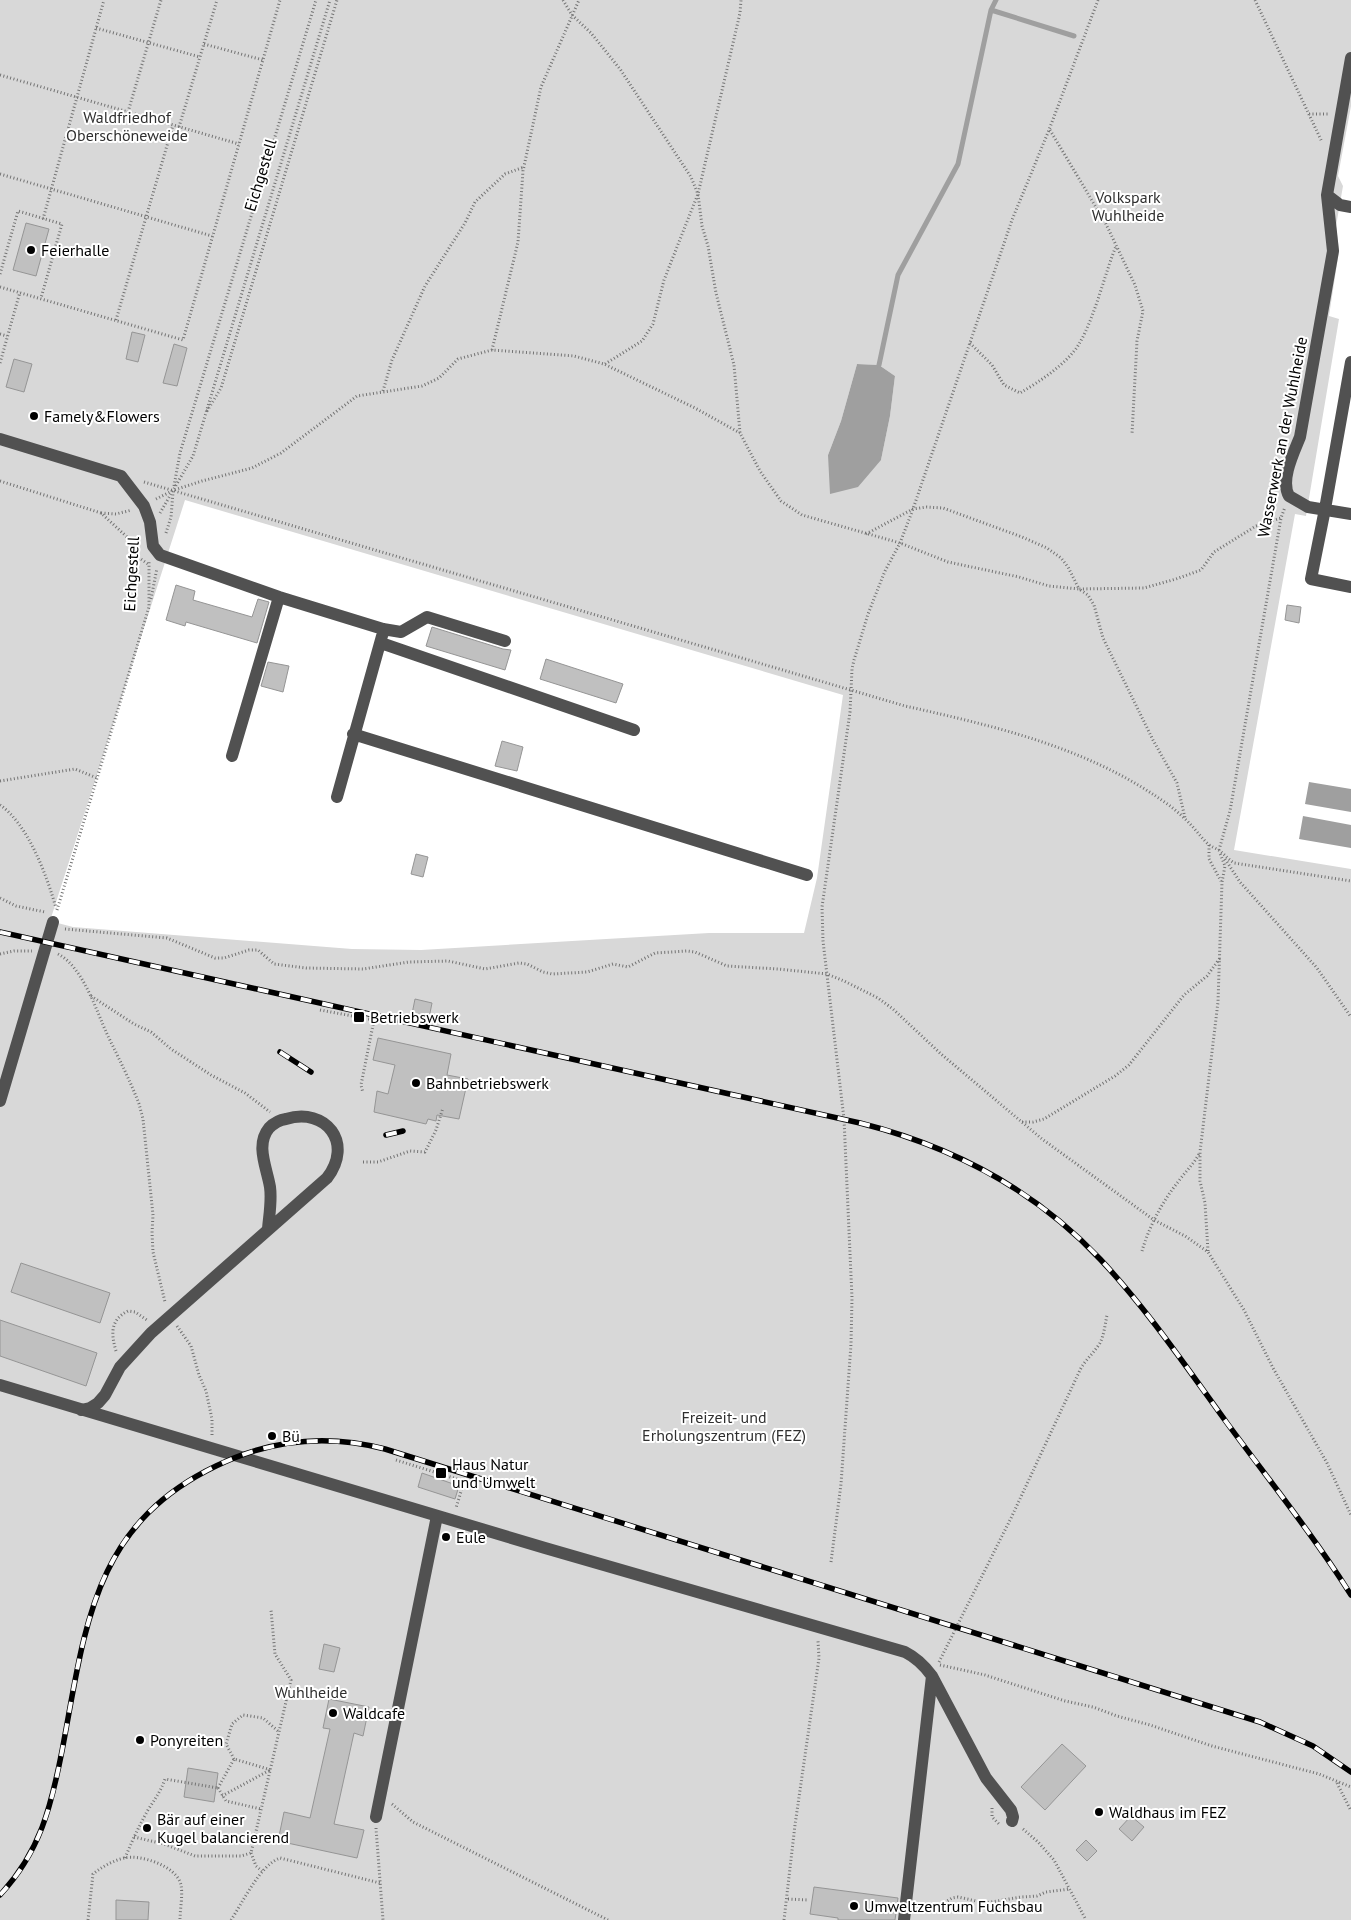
<svg xmlns="http://www.w3.org/2000/svg" width="1351" height="1920" font-family="'PT Sans',sans-serif">
	<style>
		.green { fill: #d8d8d8; fill-rule: evenodd }
		.water { fill: #9f9f9f }
		.lines { fill: none; stroke-linecap: round; stroke-linejoin: round }
		.stream { stroke: #9f9f9f; stroke-width: 5 }
		.building { fill: #c0c0c0; stroke: #959595 }
		.path { stroke: #737373; stroke-width: 3; stroke-dasharray: 1 2.5; stroke-linecap: butt }
		.minor { stroke: #515151; stroke-width: 12 }
		.rail-casing { stroke: #000; stroke-width: 5.5 }
		.rail { stroke: #fff; stroke-width: 4; stroke-dasharray: 11; stroke-linecap: butt }
		.poi-dot { fill: #000; stroke: #fff; stroke-width: 2 }
		.labels { text-anchor: middle; stroke-width: 4; stroke-linejoin: round; paint-order: stroke }
		.park-label { font-size: 16px; fill: #2f2f2f; stroke: #fff }
		.street-label { font-size: 16px; fill: #000; stroke: #fff }
		.poi-label { font-size: 16px; fill: #000; stroke: #fff; text-anchor: start }
	</style>
	<rect width="100%" height="100%" fill="#fff"/>
	<path class="green" d="M0,0H1351V106L1338,176L1343,186L1336,226L1339,251L1329,316L1339,319L1306,516L1295,514L1234,850L1351,869V1920H0ZM857,364L879,365L895,376L890,416L881,460L828,455L841,421ZM185,500L843,695L817,878L804,933H709L421,950L352,949L73,927L50,921Z"/>
	<path class="water" d="M857,364L879,365L895,376L890,416L881,460L858,487L830,494L828,455L841,421Z
		M1309,782L1351,789V812L1305,804Z
		M1303,816L1351,825V848L1299,839Z"/>
	<g class="lines">
		<path class="stream" d="M996,0L991,10L1074,36
			M879,365L898,275L958,164L991,10"/>
	</g>
	<path class="building" d="M26,223L49,229L36,276L13,270Z
		M132,332L145,335L138,362L126,359Z
		M174,344L187,348L177,386L163,383Z
		M14,359L32,364L24,392L6,387Z
		M176,585L195,591L193,600L252,617L258,599L269,602L257,643L186,622L185,626L166,620Z
		M1287,605L1301,607L1299,623L1285,620Z
		M432,627L503,649L511,650L505,670L426,646Z
		M546,659L623,684L616,703L540,679Z
		M268,662L289,666L283,692L261,686Z
		M502,741L523,747L517,771L495,766Z
		M416,854L428,857L423,877L411,874Z
		M415,999L432,1003L428,1023L411,1019Z
		M378,1038L451,1054L447,1075L468,1079L459,1119L437,1115L436,1121L428,1119L426,1124L374,1112L377,1091L388,1094L395,1065L373,1060Z
		M21,1263L110,1293L100,1323L11,1292Z
		M0,1320L97,1353L86,1386L0,1356Z
		M422,1473L459,1486L455,1499L418,1487Z
		M324,1644L340,1648L334,1672L319,1669Z
		M329,1699L369,1707L363,1736L354,1733L334,1824L364,1830L357,1858L278,1841L284,1812L310,1818L330,1729L323,1728Z
		M1062,1744L1086,1766L1045,1810L1021,1787Z
		M188,1768L218,1773L214,1802L184,1797Z
		M1131,1816L1144,1827L1132,1841L1119,1829Z
		M1086,1840L1097,1851L1087,1861L1076,1850Z
		M814,1887L898,1898L895,1920H838V1918L810,1914Z
		M116,1900L149,1902L148,1920H116Z"/>
	<g class="lines">
		<path class="path" d="M563,0L572,15L591,33L620,69L691,177L698,194L702,226L708,246L716,293L734,365L740,433L760,471L781,501L802,515L900,543L948,562L1019,577L1049,586L1079,589L1088,595L1094,605L1103,638L1153,740L1177,783L1185,818
			M1255,0L1322,142
			M96,28L200,57
			M204,44L263,60
			M0,75L239,144
			M128,112L161,0
			M1309,114H1328
			M179,127L217,0
			M1050,130L1106,224L1135,285L1143,311L1137,341L1132,434
			M0,174L212,236
			M43,219L104,0
			M0,274L18,211L62,224L41,298
			M0,287L183,340L280,0
			M116,320L173,125
			M0,334L7,336
			M970,343L992,365L1004,385L1020,393C1039,382 1068,363 1079,344C1095,317 1104,276 1116,246
			M492,350L518,242L523,171L541,87L579,0
			M0,363L20,292
			M605,364L642,341L653,324L664,280L698,194L740,13L741,0
			M383,391L392,360L425,286L465,223L475,202L505,174L524,167
			M207,411L221,388L337,0
			M0,481L101,513L127,537L138,557L148,564
			M144,482L905,706C990,725 1077,745 1151,793C1162,800 1174,808 1184,818C1193,826 1199,835 1207,843C1211,847 1216,848 1220,851C1225,855 1228,859 1234,863L1351,881
			M174,486L180,453L316,0
			M156,499L174,490L202,481L252,468L281,453L357,396L422,386L439,378L458,359L492,350L574,356L604,364L695,408L740,433
			M101,513L116,514L132,510
			M160,513L193,456L330,0
			M166,533L171,517L173,492
			M866,534L913,509L927,507L943,508L1022,537L1047,548L1061,558L1068,567L1079,589L1144,588L1176,579L1201,570L1214,552L1256,526L1281,518
			M151,599L157,568
			M0,781L75,769L97,778
			M0,805C28,824 47,876 56,908
			M1209,845V859L1221,881
			M1219,850L1230,811L1281,518L1285,507
			M1225,859L1240,882L1317,968L1351,1017
			M0,898L16,906L45,912
			M57,910L149,607V562
			M65,929L167,938L215,958H224L249,950H258L274,964L306,968L363,969L409,962L448,961L485,969L519,963L527,964L543,972L552,974L587,972L613,964L628,967L655,953L687,951L695,952L727,966L778,969L827,974L844,981L878,998L893,1009L941,1054L1042,1139L1154,1220L1185,1236L1208,1252L1244,1310L1273,1368L1327,1463L1351,1515
			M0,954L14,951H32
			M58,954C83,967 96,1010 107,1034C118,1057 130,1080 139,1104L143,1119L153,1215L152,1233L153,1252L165,1302
			M91,996L134,1024L151,1032L171,1049L211,1075L245,1093L270,1112
			M320,1010L374,1020L361,1085L363,1093
			M1022,1122H1033L1044,1119L1115,1076L1129,1065L1184,995L1207,976L1220,958
			M363,1162H378L410,1151L425,1152L436,1130L443,1108
			M1142,1251C1149,1227 1162,1202 1178,1182C1185,1172 1193,1165 1199,1154
			M1208,1251L1205,1203L1200,1181V1152L1218,1002L1222,882L1225,866L1220,853
			M177,1326L191,1346L199,1375L206,1391L212,1419V1435
			M116,1351C111,1334 110,1320 128,1311L135,1312L147,1320
			M396,1460L460,1480L463,1485L456,1508
			M831,1562L841,1484L851,1344L852,1298L844,1119L823,941L822,907L850,712L852,669L854,660L868,614L885,571L900,543L913,509L1012,220L1049,130L1098,0
			M939,1662L1012,1516L1080,1370C1085,1360 1094,1353 1100,1343C1104,1335 1105,1325 1107,1315
			M940,1665L985,1675L1065,1701L1093,1707L1117,1716L1150,1725L1212,1746L1319,1774L1351,1787
			M234,1759L226,1744L232,1724L243,1715L263,1718L279,1732
			M1337,1783L1351,1811
			M218,1788L234,1759L271,1770
			M218,1788L226,1801L261,1809
			M222,1796L270,1770
			M392,1804L413,1822L608,1920
			M992,1808V1817L999,1824
			M376,1828L383,1920
			M1023,1829L1038,1842L1054,1860L1086,1920
			M134,1837L164,1844L195,1856H241L251,1853L291,1680L275,1654L271,1610
			M251,1853L256,1866L262,1871
			M125,1858C132,1841 139,1826 148,1810C155,1799 161,1791 165,1779L218,1788
			M788,1899L809,1900
			M918,1911L941,1905L952,1898L958,1897L985,1903L1021,1897L1037,1896L1046,1892L1070,1889
			M88,1920L93,1874C102,1867 112,1861 124,1858C140,1854 177,1866 181,1885C183,1895 180,1909 180,1920
			M231,1920C243,1902 260,1865 280,1858L380,1883
			M784,1920L795,1825L819,1658L818,1641"/>
		<path class="minor" d="M1351,58L1327,195L1333,251L1300,437C1294,452 1280,480 1289,496L1308,507L1351,514
			M1327,195L1340,205L1351,207
			M1351,362L1325,509L1311,579L1351,587
			M0,439L121,476L144,506L150,522L153,546L160,555L279,597L383,629L401,632L427,617L505,641
			M381,643L634,730
			M353,734L807,875
			M232,756L279,597
			M337,797L382,636
			M0,1101L53,922
			M0,1385L545,1548L905,1652C917,1658 924,1665 932,1676L986,1778L1011,1810L1013,1817L1012,1821
			M81,1410L90,1408L98,1403L105,1395L120,1367L151,1333L327,1178C354,1143 326,1107 286,1119C279,1120 274,1123 269,1128C255,1145 267,1168 270,1187C272,1201 269,1216 268,1229
			M376,1817L437,1516
			M904,1920L932,1676"/>
		<g class="rail-casing">
			<path id="rail" d="M0,932L860,1123C951,1146 1035,1190 1100,1259C1147,1309 1187,1368 1227,1423C1269,1480 1313,1535 1351,1595
				M280,1052L311,1072
				M386,1135L403,1131
				M0,1895C40,1852 51,1807 62,1751C85,1631 91,1526 216,1466C269,1440 327,1434 385,1449L1260,1722L1313,1746L1351,1772"/>
		</g>
		<use href="#rail" class="rail"/>
	</g>
	<g class="poi-dot">
		<circle cx="31" cy="250" r="5"/>
		<circle cx="34" cy="416" r="5"/>
		<rect x="353" y="1011" width="12" height="12" rx="2.5"/>
		<circle cx="416" cy="1083" r="5"/>
		<circle cx="272" cy="1436" r="5"/>
		<rect x="435" y="1467" width="12" height="12" rx="2.5"/>
		<circle cx="446" cy="1537" r="5"/>
		<circle cx="333" cy="1713" r="5"/>
		<circle cx="140" cy="1740" r="5"/>
		<circle cx="1099" cy="1812" r="5"/>
		<circle cx="147" cy="1828" r="5"/>
		<circle cx="854" cy="1906" r="5"/>
	</g>
	<g class="labels">
		<g class="park-label">
			<text x="127" y="123">Waldfriedhof<tspan x="127" dy="18">Oberschöneweide</tspan></text>
			<text x="1128" y="203">Volkspark<tspan x="1128" dy="18">Wuhlheide</tspan></text>
			<text x="724" y="1423">Freizeit- und<tspan x="724" dy="18">Erholungszentrum (FEZ)</tspan></text>
			<text x="311" y="1698">Wuhlheide</text>
		</g>
		<g class="street-label">
			<text transform="translate(260 175) rotate(-73)" y="6">Eichgestell</text>
			<text transform="translate(1282 437) rotate(-79)" y="6">Wasserwerk an der Wuhlheide</text>
			<text transform="translate(131 574) rotate(-87)" y="6">Eichgestell</text>
		</g>
		<g class="poi-label">
			<text x="41" y="256">Feierhalle</text>
			<text x="44" y="422">Famely&amp;Flowers</text>
			<text x="370" y="1023">Betriebswerk</text>
			<text x="426" y="1089">Bahnbetriebswerk</text>
			<text x="282" y="1442">Bü</text>
			<text x="452" y="1470">Haus Natur<tspan x="452" dy="18">und Umwelt</tspan></text>
			<text x="456" y="1543">Eule</text>
			<text x="343" y="1719">Waldcafe</text>
			<text x="150" y="1746">Ponyreiten</text>
			<text x="1109" y="1818">Waldhaus im FEZ</text>
			<text x="157" y="1825">Bär auf einer<tspan x="157" dy="18">Kugel balancierend</tspan></text>
			<text x="864" y="1912">Umweltzentrum Fuchsbau</text>
		</g>
	</g>
</svg>
